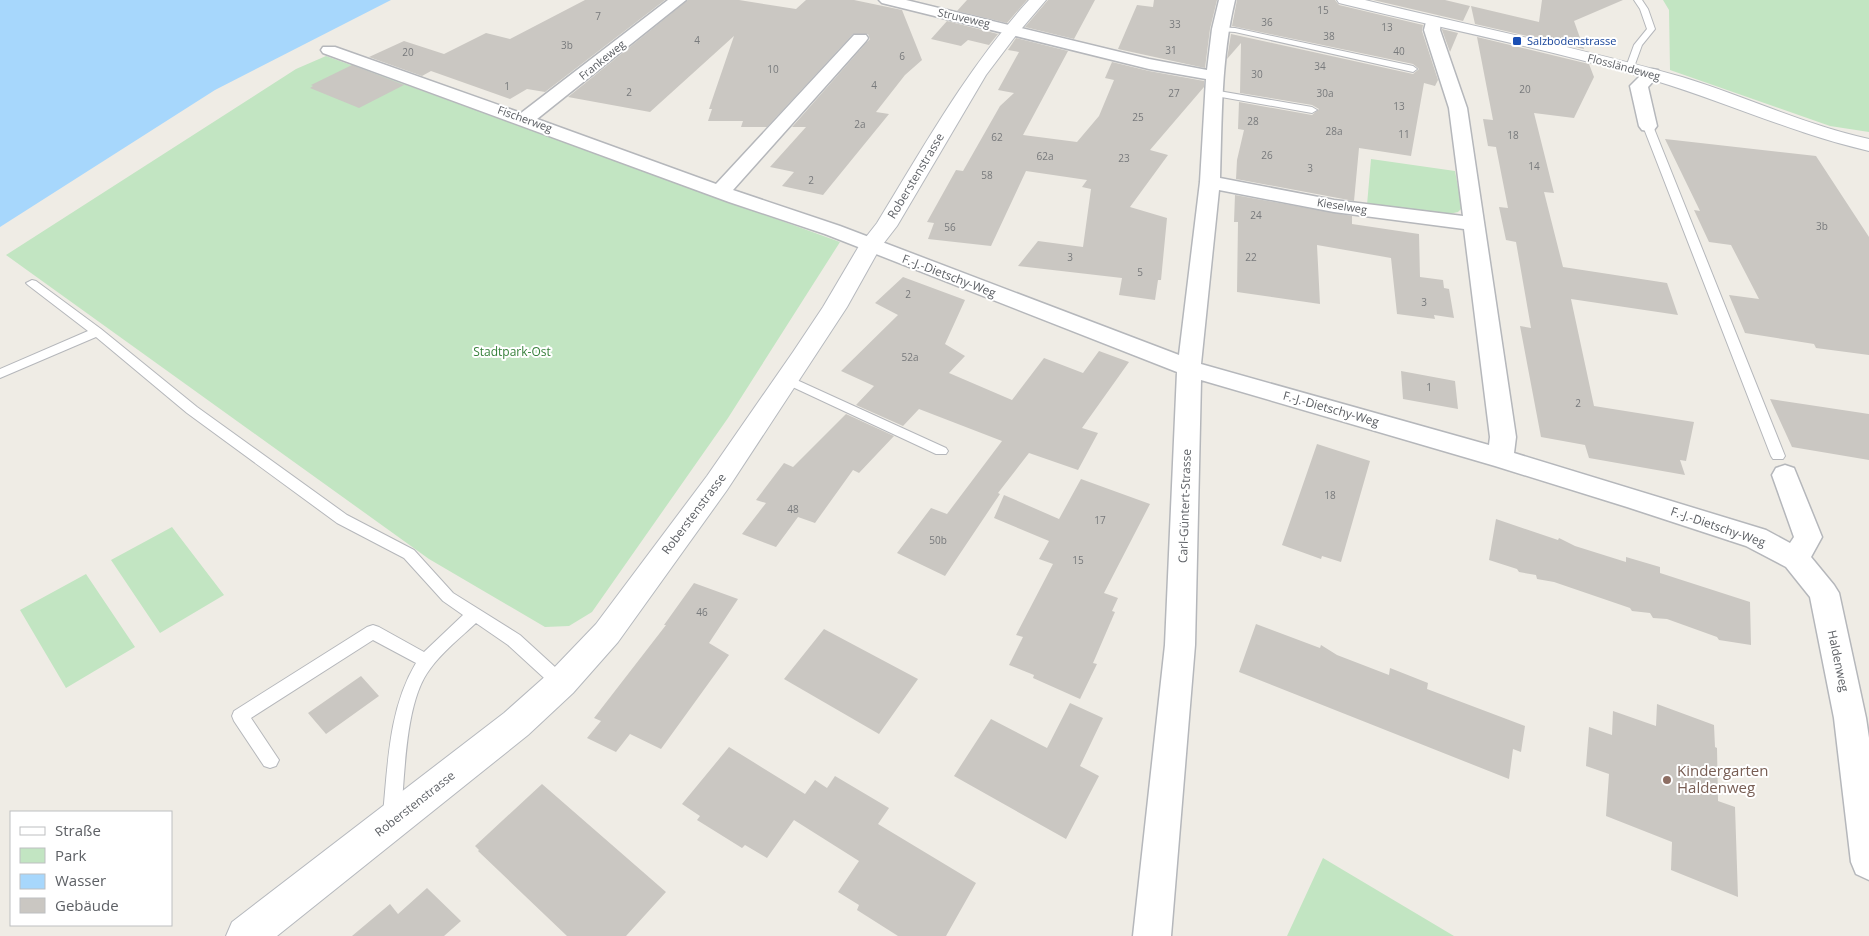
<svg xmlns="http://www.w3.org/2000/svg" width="1869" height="936" font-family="'Open Sans',sans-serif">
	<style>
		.green { fill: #c2e5c2 }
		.water { fill: #a7d7fc }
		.building { fill: #cac7c2 }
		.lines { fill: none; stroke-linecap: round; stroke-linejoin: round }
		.lane-casing { stroke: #b5b7bb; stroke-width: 2 }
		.street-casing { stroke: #b5b7bb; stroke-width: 3 }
		.secondary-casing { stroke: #b6b9be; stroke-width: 2 }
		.lane { fill: #fff; fill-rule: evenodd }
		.street { fill: #fff; fill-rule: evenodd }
		.secondary { fill: #fff; fill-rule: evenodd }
		.transit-dot { fill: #1a4fb4; stroke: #fff; stroke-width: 2 }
		.education-dot { fill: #8d6e63; stroke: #fff; stroke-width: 2 }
		.labels { text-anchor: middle; stroke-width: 4; stroke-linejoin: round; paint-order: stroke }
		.number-label { font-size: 10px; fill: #787a7c }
		.far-street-label { font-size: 11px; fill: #5d6065; stroke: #fff }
		.far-transit-label { font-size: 11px; fill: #164399; stroke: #fff; text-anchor: start }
		.street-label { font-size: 12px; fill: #5d6065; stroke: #fff }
		.park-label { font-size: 12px; fill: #37813b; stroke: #fff }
		.near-education-label { font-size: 15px; fill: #785e54; stroke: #fff; text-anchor: start }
	</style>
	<rect width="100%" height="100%" fill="#efece5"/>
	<path class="green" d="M1663,0H1869V132L1830,126L1670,70L1669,10Z
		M326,56L840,242L728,418L592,612L569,626L545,627L429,559L6,255L296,69Z
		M1371,159L1455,171L1462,208L1458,212L1449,214L1367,205Z
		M172,527L224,595L160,633L111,560Z
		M86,574L135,647L66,688L20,610Z
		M1323,858L1454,936H1287Z"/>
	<path class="water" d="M0,0H391L215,90L0,227Z"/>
	<path class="building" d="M585,0H665L545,92L527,89L510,99L431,71L422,76L369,57L404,41L444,54L486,33L510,39Z
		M688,0H739L796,9L806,0H854L902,10L922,60L905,75L876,112L889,114L823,195L782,186L794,172L770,167L806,127H792L867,42L870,39L868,34H853L767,127H741L743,121H708L712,109H709L734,36L650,112L568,97Z
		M967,0H1027L1007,23L957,11Z
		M1048,0H1095L1074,39L1025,27Z
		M1154,0H1217L1210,29L1205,68L1118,49L1137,5L1153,7Z
		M1237,0H1335L1339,5L1423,25L1422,31L1438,80L1435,86L1424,83L1411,156L1359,148L1354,201L1236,179L1237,160L1244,130L1238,129L1239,102L1312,115L1319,109L1312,105L1240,93L1241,43L1227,59L1231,34L1413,74L1419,69L1413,64L1232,26Z
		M1373,0H1445L1470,6L1463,21Z
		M1542,0H1623L1574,21L1584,49L1475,24L1471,6L1539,22Z
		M947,21L998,34L989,45L968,40L961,46L931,39Z
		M1442,29L1458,33L1450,52L1442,30Z
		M1477,37L1589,64L1594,77L1574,118L1534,113L1554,193L1544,192L1563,267L1667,283L1678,315L1571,299L1594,406L1694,422L1686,461L1680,460L1685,475L1589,458L1585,445L1541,437L1520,326L1531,328L1516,242L1506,240L1499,207L1508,208L1496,147L1488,146L1483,119L1493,120Z
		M1016,38L1068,51L1023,135L1077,142L1099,116L1114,80L1105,78L1112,62L1149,71L1204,81V87L1150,150L1168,155L1130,207L1167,218L1161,280H1158L1155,300L1119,295L1122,278L1018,266L1038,241L1083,247L1091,189L1082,187L1087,180L1026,171L991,246L928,239L934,223L927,222L956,170L963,171L1000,106L1014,93L998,90L1019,52L1008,50Z
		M352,65L404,85L359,108L310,88L313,86L311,85Z
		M1665,139L1816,156L1869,237V355L1816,348L1814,344L1745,333L1729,295L1759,299L1731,245L1709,242L1694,210L1700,211Z
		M1235,195L1352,216V224L1419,234L1420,277L1443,280L1444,288L1449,289L1454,318L1434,315L1435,319L1397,314L1391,258L1317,245L1320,304L1237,292L1238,222H1234Z
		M903,277L965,300L945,344L965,356L949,373L1012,400L1044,358L1083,373L1099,351L1129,362L1082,428L1098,433L1078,470L1029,453L998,493L1000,494L945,576L897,553L931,508L947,514L1002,441L919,409L903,426L856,405L874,386L841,371L898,315L875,303Z
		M1401,371L1455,381L1458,409L1403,399Z
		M1770,399L1869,414V460L1792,447Z
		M846,414L894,436L859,473L853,470L815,523L798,517L776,547L742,534L766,503L756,500L784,463L793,467Z
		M1317,444L1370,461L1341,562L1322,556L1321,559L1282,545Z
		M1081,479L1150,504L1104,593L1118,598L1112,611L1115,612L1093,663L1097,664L1080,699L1033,678L1034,675L1009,665L1023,637L1016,635L1053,564L1039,559L1049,541L994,518L1004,495L1059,519Z
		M1496,519L1558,540L1559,538L1575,546L1626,562V557L1660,567V573L1750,602L1751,645L1719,640L1717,637L1667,619L1653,618L1650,613L1632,611L1630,608L1554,582L1537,579L1536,575L1519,572L1517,569L1489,560Z
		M694,583L738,599L709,643L729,655L661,749L630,734L616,752L587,738L601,721L594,718L666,625H664Z
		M1256,624L1320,648L1321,645L1337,655L1389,675L1390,668L1428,683L1427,689L1525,726L1521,752L1513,749L1509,779L1239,672Z
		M824,629L918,679L879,734L784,679Z
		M361,676L379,696L326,734L308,713Z
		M1070,703L1103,718L1080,766L1099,776L1066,839L954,776L991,719L1047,748Z
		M1657,704L1714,725L1715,747L1717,748L1718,801L1735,807L1738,897L1671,870L1672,842L1606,816L1609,774L1586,766L1589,727L1612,735L1613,711L1656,726Z
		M729,747L805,794L815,780L827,788L835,776L889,808L878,824L976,883L946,936H898L857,910L859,905L838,892L859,861L794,820L767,858L745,845L742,848L697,820L700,816L682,804Z
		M542,784L666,892L626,936H567L478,851L479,850L475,846Z
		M427,888L461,921L444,936H352L390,904L398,914Z"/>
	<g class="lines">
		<g class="lane-casing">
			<path id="lane" d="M1634,0H1642L1648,9L1655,29L1642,45L1634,67L1630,70L1626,67L1634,45L1647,29L1640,9Z
				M1217,27L1235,28L1413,66L1417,69L1413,72L1235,32L1220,31L1216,29Z
				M1213,90L1312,107L1317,110L1312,113L1210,95L1208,93Z
				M1648,123L1653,126L1785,456L1783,459H1773L1771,456L1643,126Z
				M32,280L36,281L101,329L197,407L347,515L414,550L453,593L520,635L567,678L569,683L567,688L561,690L555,688L508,645L476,623C460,638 442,652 430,669C405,701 405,774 401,814L398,820L392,823L386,820L383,814C388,763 389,708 416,663L373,640L251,718L279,760L276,766L270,768L264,766L234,721L232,716L234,711L367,627L373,625L379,627L424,652L463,615L443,601L404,558L337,523L187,413L96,337L0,378V369L88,331L28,285L26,283Z
				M788,376L946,448L948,451L946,454H936L784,383L782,380Z"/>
		</g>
		<g class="street-casing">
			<path id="street" d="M668,0H686L537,119L716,184L854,35H866L868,38L866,41L733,190L840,226L1179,355L1200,182L1206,79L1149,69L882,3L879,0H906L1149,59L1207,70L1212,29L1219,0H1235C1221,58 1222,118 1220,178L1334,200L1463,216L1449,108L1424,30L1427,18H1439L1441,21L1440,30L1467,108L1516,437L1514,453L1766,530L1790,543L1794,537L1772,475L1776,468L1785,465L1794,468L1822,537L1811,557L1834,585L1839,593L1866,718L1869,738V880L1856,874L1851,862L1834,718L1810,597L1786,567L1746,546L1627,507L1495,466L1201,380L1195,645L1171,936H1133L1165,645L1177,372L825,234L729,202L323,53L321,50L323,47H335L521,113ZM1219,190L1334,212L1464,229L1490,437L1489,445L1201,364Z
				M1652,69L1658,70L1660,74L1648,87L1657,126L1654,130L1648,131L1642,130L1639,126L1630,86L1646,70Z"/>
		</g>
		<g class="secondary-casing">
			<path id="secondary" d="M1029,0H1046L1017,34L986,75L897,226L880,248L847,307L727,490L618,642L573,693L528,735L277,936H226L232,922L504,713L549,673L596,624L707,476L793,352L823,307L859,246L877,223C924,146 968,67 1029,0Z
				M1337,0H1365C1470,26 1577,47 1682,77C1745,96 1804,125 1869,139V151C1795,134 1726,102 1653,80C1550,49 1444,29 1339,3Z"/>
		</g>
		<use href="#lane" class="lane"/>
		<use href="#street" class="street"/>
		<use href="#secondary" class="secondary"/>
	</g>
	<rect class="transit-dot" x="1512" y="36" width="10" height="10" rx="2.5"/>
	<circle class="education-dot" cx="1667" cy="780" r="5"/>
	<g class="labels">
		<g class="number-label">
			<text x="1323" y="14">15</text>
			<text x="598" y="20">7</text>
			<text x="1267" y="26">36</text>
			<text x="1175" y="28">33</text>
			<text x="1387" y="31">13</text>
			<text x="1329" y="40">38</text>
			<text x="697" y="44">4</text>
			<text x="567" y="49">3b</text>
			<text x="1171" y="54">31</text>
			<text x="1399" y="55">40</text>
			<text x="408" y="56">20</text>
			<text x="902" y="60">6</text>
			<text x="1320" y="70">34</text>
			<text x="773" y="73">10</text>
			<text x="1257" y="78">30</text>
			<text x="874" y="89">4</text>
			<text x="507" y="90">1</text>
			<text x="1525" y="93">20</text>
			<text x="629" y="96">2</text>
			<text x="1174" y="97">27</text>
			<text x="1325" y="97">30a</text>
			<text x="1399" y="110">13</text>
			<text x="1138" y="121">25</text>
			<text x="1253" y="125">28</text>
			<text x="860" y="128">2a</text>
			<text x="1334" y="135">28a</text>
			<text x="1404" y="138">11</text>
			<text x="1513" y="139">18</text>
			<text x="997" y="141">62</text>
			<text x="1267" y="159">26</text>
			<text x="1045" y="160">62a</text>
			<text x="1124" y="162">23</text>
			<text x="1534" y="170">14</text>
			<text x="1310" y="172">3</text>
			<text x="987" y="179">58</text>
			<text x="811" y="184">2</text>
			<text x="1256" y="219">24</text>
			<text x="1822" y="230">3b</text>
			<text x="950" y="231">56</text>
			<text x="1070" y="261">3</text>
			<text x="1251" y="261">22</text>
			<text x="1140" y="276">5</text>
			<text x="908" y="298">2</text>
			<text x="1424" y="306">3</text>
			<text x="910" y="361">52a</text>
			<text x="1429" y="391">1</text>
			<text x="1578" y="407">2</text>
			<text x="1330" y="499">18</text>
			<text x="793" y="513">48</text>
			<text x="1100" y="524">17</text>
			<text x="938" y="544">50b</text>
			<text x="1078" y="564">15</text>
			<text x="702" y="616">46</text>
		</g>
		<g class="far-street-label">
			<text transform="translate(964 18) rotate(13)" y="4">Struveweg</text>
			<text transform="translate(602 60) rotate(-39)" y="4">Frankeweg</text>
			<text transform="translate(1624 67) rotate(15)" y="4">Flossländeweg</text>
			<text transform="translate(525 119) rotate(20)" y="4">Fischerweg</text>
			<text transform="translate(1342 206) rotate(9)" y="4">Kieselweg</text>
		</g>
		<g class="far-transit-label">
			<text x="1527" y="45">Salzbodenstrasse</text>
		</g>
		<g class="street-label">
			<text transform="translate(916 176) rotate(-59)" y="4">Roberstenstrasse</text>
			<text transform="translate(949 276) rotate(21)" y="4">F.-J.-Dietschy-Weg</text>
			<text transform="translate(1331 409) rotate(16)" y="4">F.-J.-Dietschy-Weg</text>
			<text transform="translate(1185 506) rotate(-88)" y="4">Carl-Güntert-Strasse</text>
			<text transform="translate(694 514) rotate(-53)" y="4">Roberstenstrasse</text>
			<text transform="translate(1718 527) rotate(19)" y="4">F.-J.-Dietschy-Weg</text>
			<text transform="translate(1838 661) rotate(78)" y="4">Haldenweg</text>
			<text transform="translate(415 804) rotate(-38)" y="4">Roberstenstrasse</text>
		</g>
		<g class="park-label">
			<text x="512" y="356">Stadtpark-Ost</text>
		</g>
		<g class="near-education-label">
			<text x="1677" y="776">Kindergarten<tspan x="1677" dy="17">Haldenweg</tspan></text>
		</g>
	</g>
	<rect x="10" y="811" width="162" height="115" fill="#ffffff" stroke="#bebfc1"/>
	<rect x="20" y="827" width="25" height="8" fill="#ffffff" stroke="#bebfc1"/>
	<text x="55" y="836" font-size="15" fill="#5d6065">Straße</text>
	<rect x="20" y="848" width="25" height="15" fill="#c2e5c2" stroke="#bebfc1"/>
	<text x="55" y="861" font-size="15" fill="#5d6065">Park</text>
	<rect x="20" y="874" width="25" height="15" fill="#a7d7fc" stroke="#bebfc1"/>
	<text x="55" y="886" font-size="15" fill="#5d6065">Wasser</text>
	<rect x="20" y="898" width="25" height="15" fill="#cac7c2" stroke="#bebfc1"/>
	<text x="55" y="911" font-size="15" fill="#5d6065">Gebäude</text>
</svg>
